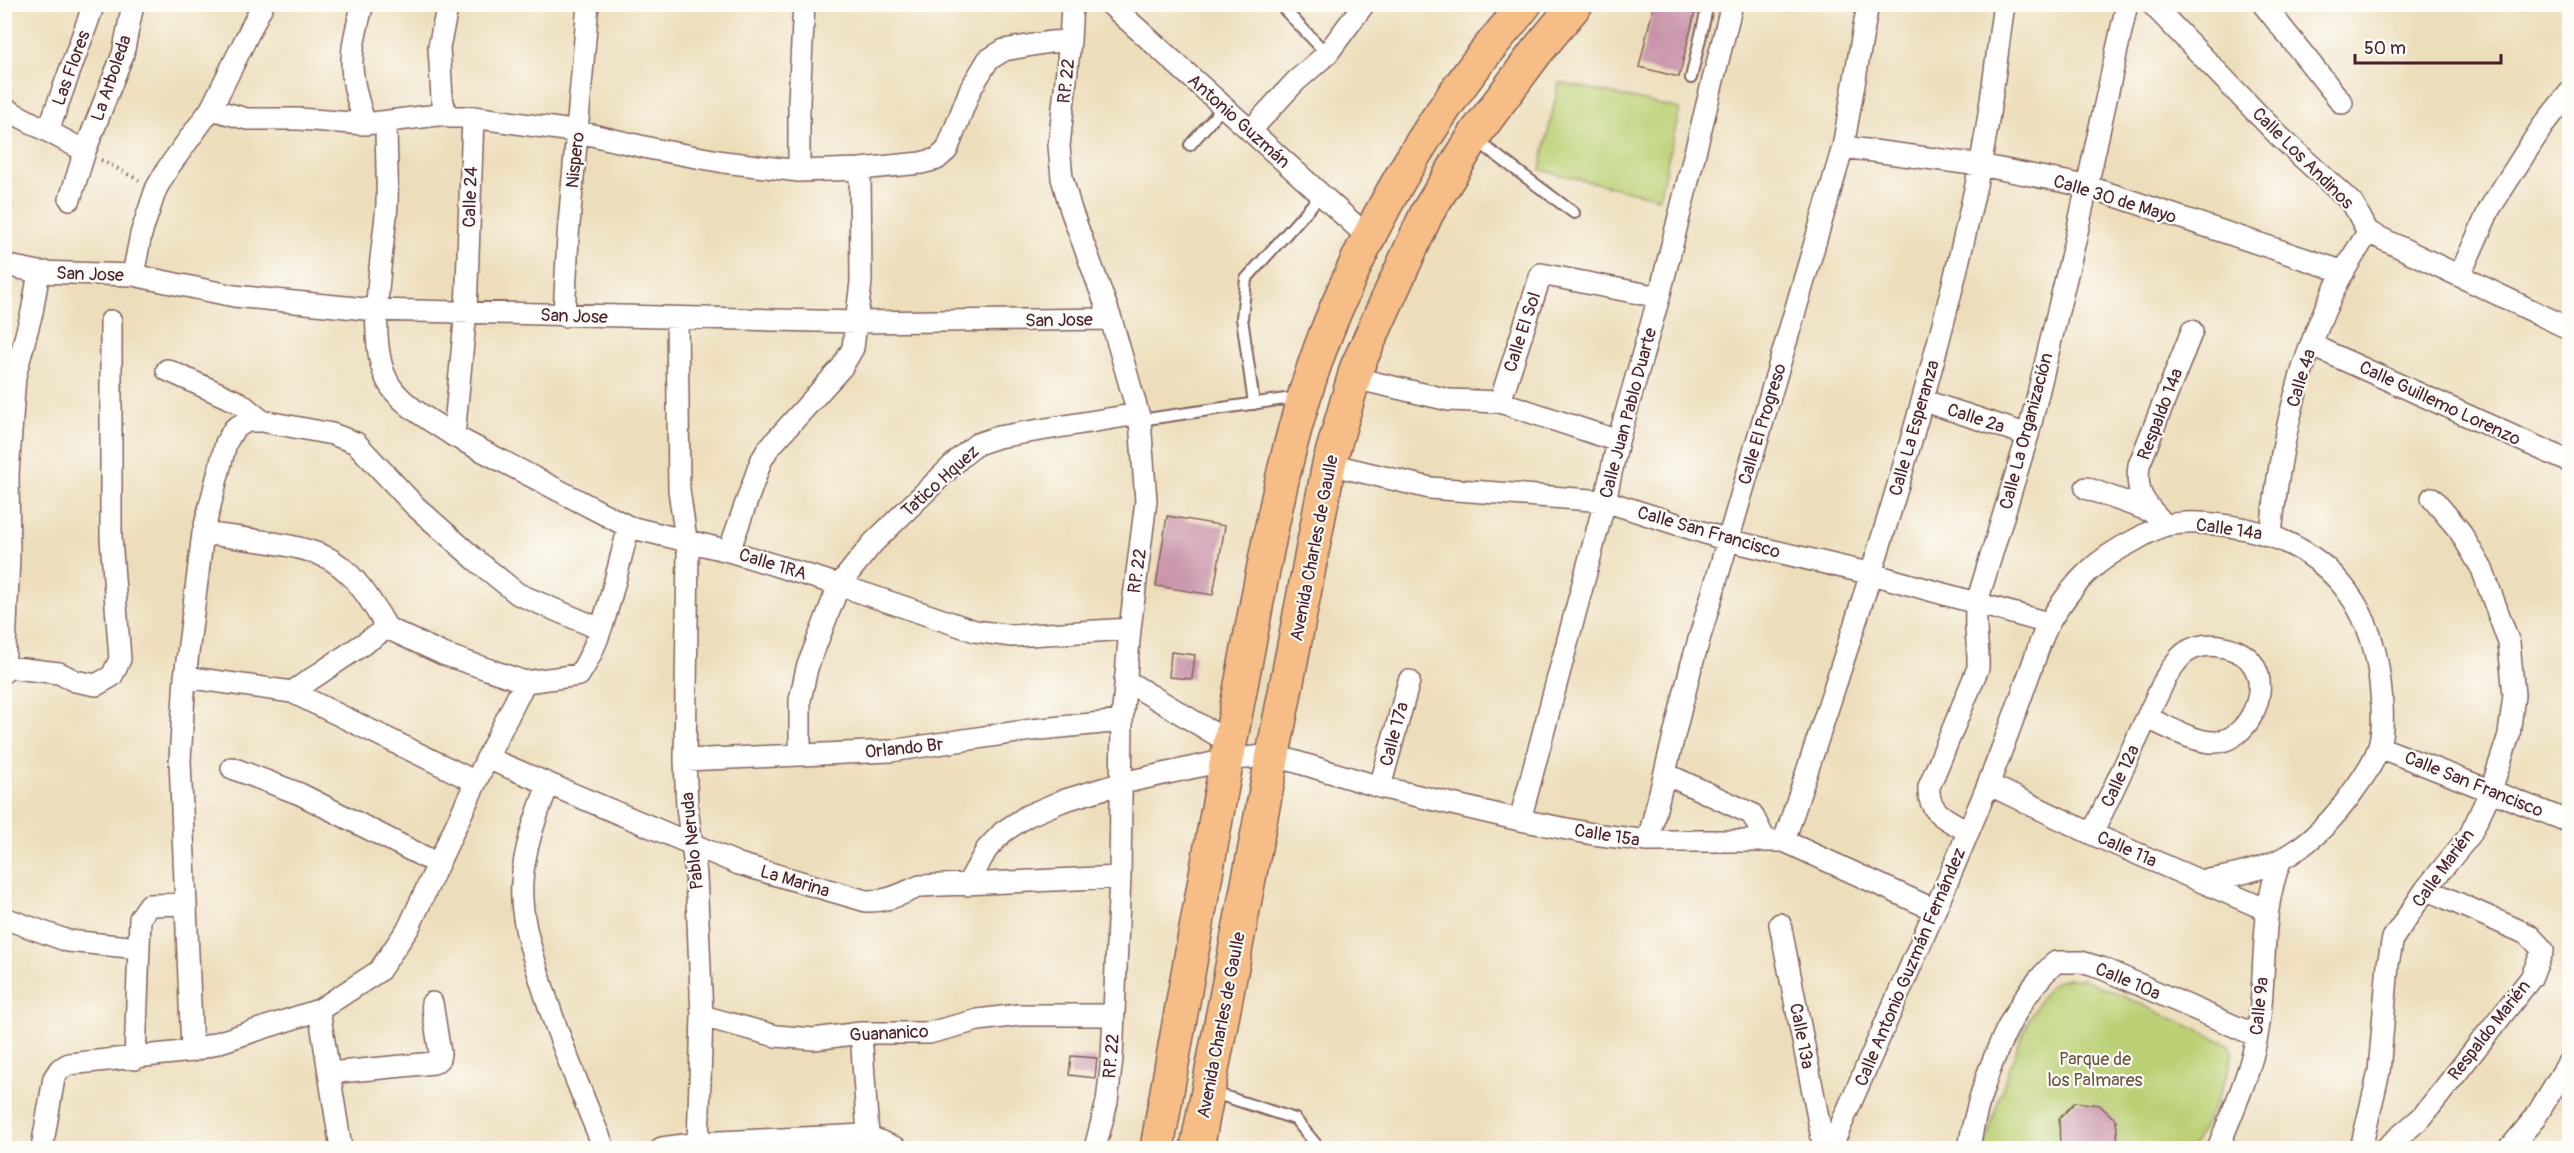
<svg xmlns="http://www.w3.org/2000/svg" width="2574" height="1153" font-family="Pangolin,sans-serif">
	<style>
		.green { fill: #bbd074; stroke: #827850; stroke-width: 1.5 }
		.building { fill: #c994aa }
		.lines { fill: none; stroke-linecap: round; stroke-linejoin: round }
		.lane-casing { stroke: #83625d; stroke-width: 14 }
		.street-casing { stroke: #83625d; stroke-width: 24 }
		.primary-casing { stroke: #83625d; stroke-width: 36 }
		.path { stroke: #83625d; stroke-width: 4; stroke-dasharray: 1.5 4.5; stroke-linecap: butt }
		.lane { stroke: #fff; stroke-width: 10 }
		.street { stroke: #fff; stroke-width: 21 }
		.primary { stroke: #f6be86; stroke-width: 33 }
		.labels { text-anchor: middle; stroke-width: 4.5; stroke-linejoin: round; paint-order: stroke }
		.street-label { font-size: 18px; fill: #4a1f2b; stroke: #fdfcf7 }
		.park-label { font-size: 18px; fill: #6c5441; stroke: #fdfcf7 }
	</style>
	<rect width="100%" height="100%" fill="#fdfcf7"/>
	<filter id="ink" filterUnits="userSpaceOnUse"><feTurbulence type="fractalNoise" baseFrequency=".0167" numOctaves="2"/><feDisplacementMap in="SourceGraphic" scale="12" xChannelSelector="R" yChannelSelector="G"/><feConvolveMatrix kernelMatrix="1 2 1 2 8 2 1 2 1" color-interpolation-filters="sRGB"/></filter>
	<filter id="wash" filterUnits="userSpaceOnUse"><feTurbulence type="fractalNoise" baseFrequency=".008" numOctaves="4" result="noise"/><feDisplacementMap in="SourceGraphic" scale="24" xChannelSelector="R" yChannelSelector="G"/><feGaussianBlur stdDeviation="1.35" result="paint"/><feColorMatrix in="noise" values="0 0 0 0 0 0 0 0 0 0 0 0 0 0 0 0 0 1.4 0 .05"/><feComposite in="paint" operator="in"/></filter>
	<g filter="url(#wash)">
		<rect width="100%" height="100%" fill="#eddebb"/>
		<path class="green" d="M1559,82L1680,109L1659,198L1540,170Z
			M2067,979H2083L2110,990L2228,1044L2233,1052C2226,1087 2208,1118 2192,1148H1985C1993,1115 2027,1002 2054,983C2057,981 2063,980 2067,979Z"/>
		<g id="blocks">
			<path class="building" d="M1654,4H1697L1679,77L1639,67Z
				M1167,516L1225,526L1213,595L1156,586Z
				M1171,652L1195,655L1192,679L1169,677Z
				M1071,1056L1097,1058L1095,1078L1069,1075Z
				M2075,1102L2099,1105L2116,1120L2118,1144L2114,1149H2060L2059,1119Z"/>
		</g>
	</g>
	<g filter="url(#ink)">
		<use href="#blocks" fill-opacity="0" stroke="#83625d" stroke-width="1.5"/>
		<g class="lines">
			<g class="lane-casing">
				<path id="lane" d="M1279,4L1327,54
					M1691,78L1708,4
					M1476,140L1574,213
					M1190,145L1223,107
					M1254,404L1242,318L1246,279L1321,195
					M1140,420L1299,397
					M1211,1092L1295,1119L1319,1148"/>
			</g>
			<g class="street-casing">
				<path id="street" d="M363,4C348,57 348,72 365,124
					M448,4L439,47L442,98L446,114L450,117H473L579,132L653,149L724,162L799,171L860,169L921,163L937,159L947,150L970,90L988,60L1004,50L1050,42L1070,41
					M1072,4L1070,41L1059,146L1062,178L1071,210L1111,319L1140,420L1146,501L1130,629L1122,721L1120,877L1112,1058L1107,1102L1095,1148
					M1110,4L1368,237
					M2152,4L2279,136L2353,204L2368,232L2570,329
					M2263,4L2342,103
					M4,108L85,151
					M211,109L247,119H299L365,124L446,114
					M473,117L466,311L454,436L629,527L729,551L839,585L975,631L1012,636L1130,629
					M386,122C386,149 388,177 387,204C384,251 361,355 395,392C410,410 435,423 454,436
					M48,131L94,4
					M1250,131L1295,82L1327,54L1364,4
					M1843,147L1980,165L2086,186L2344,272
					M799,171V101L804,4
					M70,199L85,151L123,54L133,4
					M4,265L39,272L133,275L234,296L376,310L857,322L1111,319
					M133,275L141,234L156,189L168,168L211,109L263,4
					M2460,275L2490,208L2542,127L2570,92
					M564,316L568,236L588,4
					M677,318L679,490L688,553L685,760L687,807L696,875L702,1016L698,1143
					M2311,345L2570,462
					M167,370L240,403L262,421
					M1354,378L1449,400L1500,402L1618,441
					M1924,401L2028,435
					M1500,402L1541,274L1659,297
					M1329,464L1430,488L1605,501L1727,540L1872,574L2048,623
					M2086,488L2153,512
					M2165,525C2145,503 2135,496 2139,465L2192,331
					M203,533C236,538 307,544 333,561C357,576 373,604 387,628
					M2271,535C2279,449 2297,365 2335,288C2344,268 2357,251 2368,232
					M729,551L761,461L768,449L842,367L853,348L861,282L860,169
					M6,667L59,673L75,681L96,685L112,676L120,659L111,538V321
					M4,672L9,556L8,474L15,376L32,312L39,272
					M185,677L292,692L476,782
					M1125,680L1230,743
					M292,692L387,628L443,654L525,682L579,675C605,637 616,572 629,527
					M2379,747L2570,822
					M800,754V700L807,668L839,585L873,543L961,457L977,444L998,437L1138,414
					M487,758L739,864L866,901C888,902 901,894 920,886L1120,877
					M685,760L891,751L1031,730L1122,721
					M232,768L300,794L438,864
					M1666,774L1752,814L1765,840
					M1988,784L2092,834L2267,910
					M548,785C536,816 524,849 522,882C520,914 529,943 538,972C556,1032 580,1090 604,1148
					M1380,787L1409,681
					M1520,820L1605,501L1618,441L1659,297L1732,4
					M1968,831C1948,820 1927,813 1929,787L1978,668C1979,645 1973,625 1977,602L2028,435L2075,241L2127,4
					M2092,834L2166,677C2173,667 2179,655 2190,650C2210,640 2245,647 2255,668C2269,694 2247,740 2216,742C2194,743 2167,726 2147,718
					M1648,841L1691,667L1843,147L1868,4
					M1784,841C1858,618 1932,396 1980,166C1991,113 1996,58 2004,4
					M967,885L987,849L1003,832L1027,816L1062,801L1122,783L1227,760L1273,755L1380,787L1520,820L1593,834L1648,841H1784L1935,910
					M4,918L68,941L139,948
					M1780,924L1824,1148
					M319,1010L341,1148
					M702,1016L776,1036L814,1039L861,1033H929L978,1020L1019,1015H1114
					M861,1033L868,1135
					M192,1051L180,760L185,677L203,533L226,443L234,429L247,421H262L332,434L356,443L415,506L477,561L518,594L600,629
					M135,1059L140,918L149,905L186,904
					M329,1073L434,1063L439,1059L440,1053L432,1003
					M42,1148L54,1078L60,1069L69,1064L192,1051L319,1010L379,971L409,927L487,758L525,682
					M662,1148L698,1143L865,1135L896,1148
					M1831,1148C1883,1028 1937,909 1987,787C2003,748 2017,708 2031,669C2037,653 2042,634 2051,619C2076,580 2095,560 2137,539C2146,534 2157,527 2167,525C2192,520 2222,524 2246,529C2326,547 2372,602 2380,682C2382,703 2385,728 2378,749C2372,767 2358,784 2347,800C2305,855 2269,872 2201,881
					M1969,1148C1978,1088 2009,1003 2056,962H2081L2101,968L2257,1036
					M2218,1148C2232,1113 2250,1074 2257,1036C2268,977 2258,916 2281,859
					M2361,1148L2379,1072L2388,964L2393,938L2426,889L2470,835L2491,790L2509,735L2514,695L2509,643L2482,569L2459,530L2432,498
					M2386,1148L2422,1117L2531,978L2543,950L2529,935L2426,889
					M2510,1148L2535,1118L2570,1060"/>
			</g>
			<g class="primary-casing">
				<path id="primary" d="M1157,1148C1186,984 1215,819 1247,654C1269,540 1288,424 1333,316C1368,230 1415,146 1471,71C1488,48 1507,27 1525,4
					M1197,1148L1329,464L1357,367L1427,213L1476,133L1537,51L1576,4"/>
			</g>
			<path class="path" d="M101,160L139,180"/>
			<use href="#lane" class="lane"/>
			<use href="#street" class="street"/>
			<use href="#primary" class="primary"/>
		</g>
	</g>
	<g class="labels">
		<g class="street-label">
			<text transform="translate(71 68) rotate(-70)" y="6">Las Flores</text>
			<text transform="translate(111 78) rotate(-71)" y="6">La Arboleda</text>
			<text transform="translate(1066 81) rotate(-84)" y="6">RP. 22</text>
			<text transform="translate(1239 121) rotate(42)" y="6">Antonio Guzmán</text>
			<text transform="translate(2303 158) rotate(45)" y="6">Calle Los Andinos</text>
			<text transform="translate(575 160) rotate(-84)" y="6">Nispero</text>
			<text transform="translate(470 197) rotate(-88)" y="6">Calle 24</text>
			<text transform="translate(2115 199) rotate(17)" y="6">Calle 30 de Mayo</text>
			<text transform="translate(90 274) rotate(2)" y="6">San Jose</text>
			<text transform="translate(574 316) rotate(2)" y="6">San Jose</text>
			<text transform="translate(1059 320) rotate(-1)" y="6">San Jose</text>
			<text transform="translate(1522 332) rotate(-72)" y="6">Calle El Sol</text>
			<text transform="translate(2301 378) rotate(-73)" y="6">Calle 4a</text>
			<text transform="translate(2440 403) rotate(25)" y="6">Calle Guillemo Lorenzo</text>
			<text transform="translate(1628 413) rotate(-75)" y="6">Calle Juan Pablo Duarte</text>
			<text transform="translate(2160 414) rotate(-69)" y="6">Respaldo 14a</text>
			<text transform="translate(1976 418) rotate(18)" y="6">Calle 2a</text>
			<text transform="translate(1762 424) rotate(-73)" y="6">Calle El Progreso</text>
			<text transform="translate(1914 428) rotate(-74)" y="6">Calle La Esperanza</text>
			<text transform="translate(2026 431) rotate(-75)" y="6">Calle La Organización</text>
			<text transform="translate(940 481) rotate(-42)" y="6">Tatico Hquez</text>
			<text transform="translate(2229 529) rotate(8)" y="6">Calle 14a</text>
			<text transform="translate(1709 532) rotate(16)" y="6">Calle San Francisco</text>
			<text transform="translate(1314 548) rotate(-79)" y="6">Avenida Charles de Gaulle</text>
			<text transform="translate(773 564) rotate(17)" y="6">Calle 1RA</text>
			<text transform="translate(1137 571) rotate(-82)" y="6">RP. 22</text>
			<text transform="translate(1394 734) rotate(-75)" y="6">Calle 17a</text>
			<text transform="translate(904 748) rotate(-6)" y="6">Orlando Br</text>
			<text transform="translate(2120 776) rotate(-65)" y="6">Calle 12a</text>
			<text transform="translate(2474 784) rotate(22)" y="6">Calle San Francisco</text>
			<text transform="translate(1607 835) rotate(9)" y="6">Calle 15a</text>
			<text transform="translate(692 841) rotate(-96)" y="6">Pablo Neruda</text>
			<text transform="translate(2127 849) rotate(24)" y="6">Calle 11a</text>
			<text transform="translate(2443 868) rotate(-54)" y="6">Calle Marién</text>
			<text transform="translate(795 881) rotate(17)" y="6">La Marina</text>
			<text transform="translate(1910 967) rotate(-67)" y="6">Calle Antonio Guzmán Fernández</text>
			<text transform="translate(2128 981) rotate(23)" y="6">Calle 10a</text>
			<text transform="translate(2259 1006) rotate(-84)" y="6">Calle 9a</text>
			<text transform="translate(1221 1025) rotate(-79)" y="6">Avenida Charles de Gaulle</text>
			<text transform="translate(2489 1030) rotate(-52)" y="6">Respaldo Marién</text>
			<text transform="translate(889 1033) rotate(-3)" y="6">Guananico</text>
			<text transform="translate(1802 1036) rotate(79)" y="6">Calle 13a</text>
			<text transform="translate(1111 1056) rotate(-85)" y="6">RP. 22</text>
		</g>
		<g class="park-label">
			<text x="2095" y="1065">Parque de<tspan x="2095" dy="21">los Palmares</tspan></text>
		</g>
	</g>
	<rect width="2574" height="1153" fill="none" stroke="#fdfcf7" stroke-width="24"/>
	<path d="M2355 54v9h146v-9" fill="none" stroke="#4a1f2b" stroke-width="3"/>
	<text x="2364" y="54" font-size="18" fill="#4a1f2b" stroke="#fdfcf7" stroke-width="4.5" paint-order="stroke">50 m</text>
</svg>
